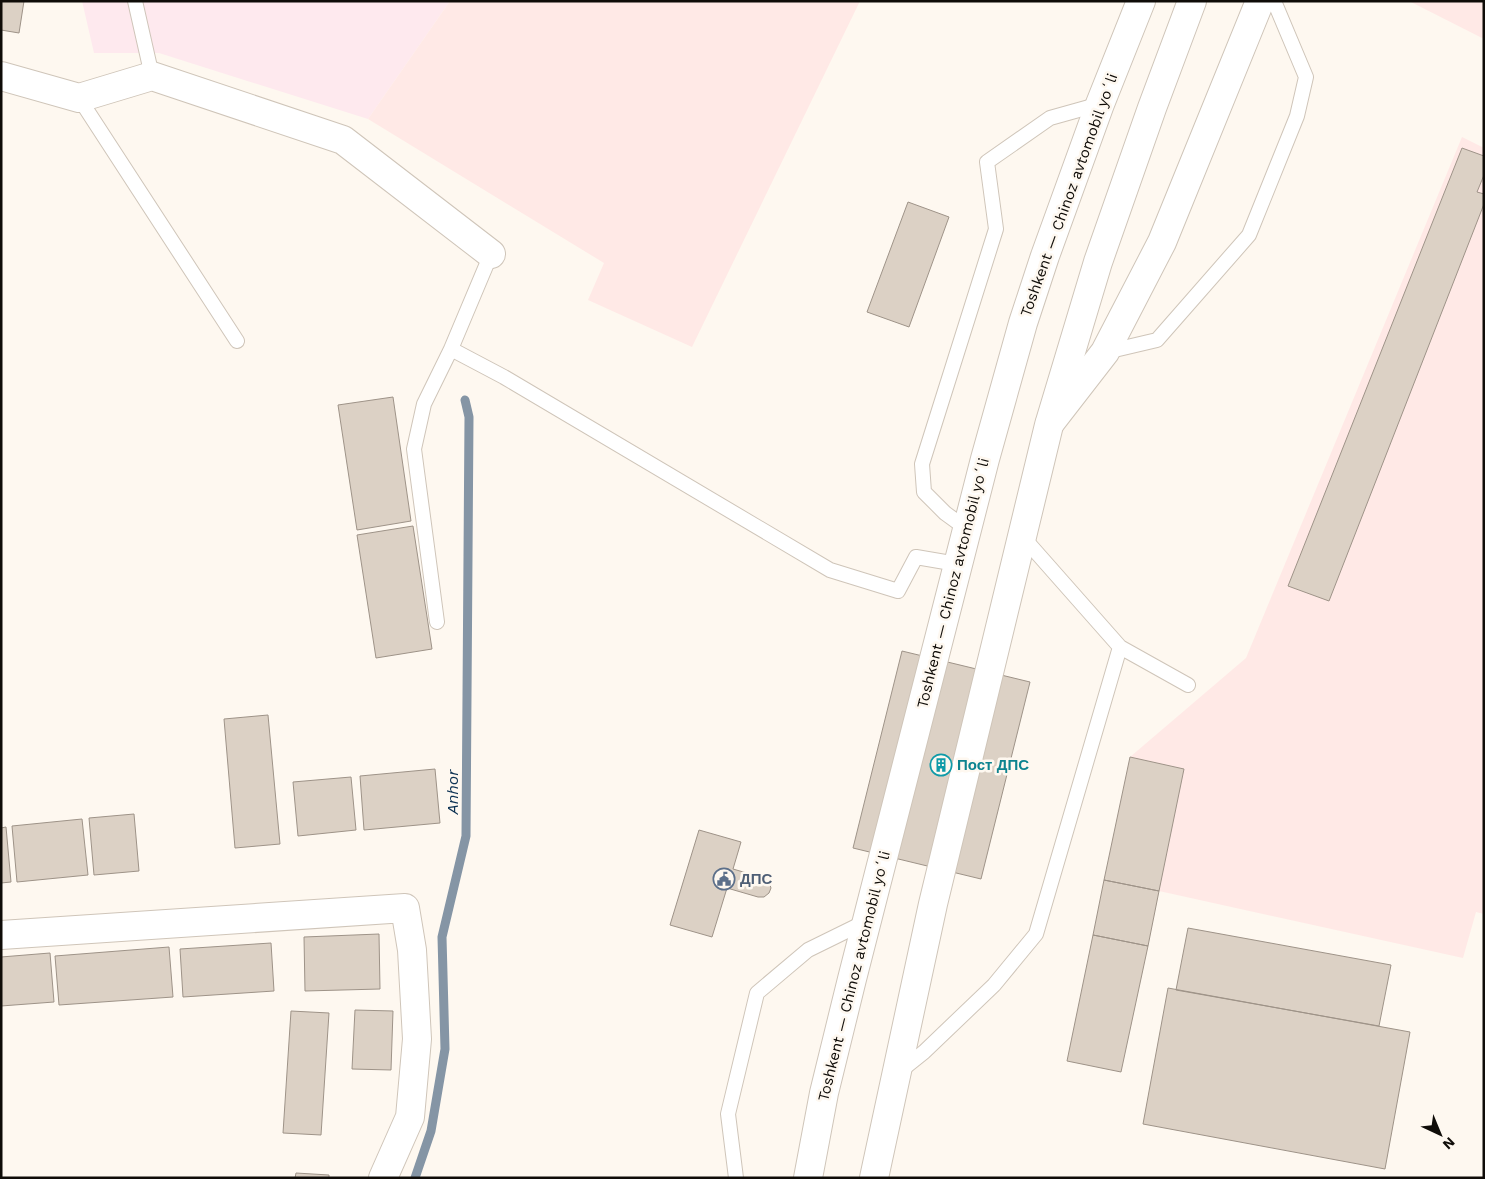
<svg xmlns="http://www.w3.org/2000/svg" width="1485" height="1179" font-family="'Work Sans',sans-serif">
	<style>
		.commercial { fill: #fee9ee }
		.industrial { fill: #ffe9e6 }
		.lines { fill: none; stroke-linecap: round; stroke-linejoin: round }
		.stream { stroke: #8595a5; stroke-width: 9 }
		.building { fill: #dcd1c5; stroke: #9e9388 }
		.lane-casing { stroke: #cfc5b9; stroke-width: 16 }
		.street-casing { stroke: #cfc5b9; stroke-width: 30 }
		.secondary-casing { stroke: #cfc5b9; stroke-width: 30 }
		.highway-casing { stroke: #cfc5b9; stroke-width: 30 }
		.lane { stroke: #fff; stroke-width: 14 }
		.street { stroke: #fff; stroke-width: 28 }
		.secondary { stroke: #fff; stroke-width: 28 }
		.highway { stroke: #fff; stroke-width: 28 }
		.labels { text-anchor: middle; stroke-width: 5; stroke-linejoin: round; paint-order: stroke }
		.street-label { font-size: 15px; fill: #0f0c08; stroke: #fef8f0 }
		.culture-label { font-size: 15px; font-weight: bold; fill: #0d838f; stroke: #fef8f0; text-anchor: start }
		.service-label { font-size: 15px; font-weight: bold; fill: #4e5e75; stroke: #fef8f0; text-anchor: start }
		.water-label { font-size: 16px; font-style: italic; fill: #0d3253; stroke: #fef8f0 }
	</style>
	<rect width="100%" height="100%" fill="#fef8f0"/>
	<path class="commercial" d="M82,1H450L368,119L159,53H94Z"/>
	<path class="industrial" d="M450,1H860L692,347L588,300L604,263L368,119Z
		M1409,1H1484V39Z
		M1462,137L1484,148V914L1476,912L1463,958L1159,891L1130,757L1246,658Z"/>
	<g class="lines">
		<path class="stream" d="M415,1178L431,1131L445,1049L442,937L466,836L469,417L465,400"/>
	</g>
	<path class="building" d="M1,1H24L19,33L1,30Z
		M1462,148L1484,156V175L1477,192L1484,194V204L1329,601L1288,586Z
		M908,202L949,217L909,327L867,312Z
		M393,397L411,521L357,530L338,405Z
		M413,526L432,649L376,658L357,535Z
		M902,651L1030,682L981,879L853,848Z
		M268,715L280,844L235,848L224,719Z
		M1130,757L1184,769L1159,891L1104,880Z
		M435,769L440,823L364,830L360,776Z
		M351,777L356,830L298,836L293,782Z
		M134,814L139,871L94,875L89,818Z
		M82,819L88,875L17,882L12,826Z
		M6,827L11,882L1,883V828Z
		M699,830L741,842L733,869L764,878L769,882L771,888L769,893L764,897H758L727,888L712,937L670,925Z
		M1104,880L1159,891L1148,946L1093,935Z
		M1188,928L1391,965L1379,1026L1176,990Z
		M379,934L380,989L305,991L304,937Z
		M1093,935L1148,946L1121,1072L1067,1061Z
		M271,943L274,991L183,997L180,949Z
		M169,947L173,997L59,1005L55,956Z
		M50,953L54,1002L1,1006V957Z
		M1168,988L1410,1032L1385,1169L1143,1124Z
		M355,1010L393,1011L391,1070L352,1069Z
		M291,1011L329,1013L321,1135L283,1133Z
		M296,1173L329,1175V1178H295Z"/>
	<g class="lines">
		<g class="lane-casing">
			<path id="lane" d="M135,1L152,76
				M79,98L237,341
				M491,254L451,349L504,377L830,570L898,591L916,557L957,564
				M1106,352L1157,340L1249,235L1297,116L1306,77L1274,1
				M967,529L945,513L924,492L922,464L996,229L987,162L1050,118L1100,104
				M437,622L414,449L424,404L451,349
				M1120,647L1188,685
				M899,1072L924,1052L994,985L1036,934L1120,647L1022,536
				M736,1178L728,1114L757,993L808,950L867,921"/>
		</g>
		<g class="street-casing">
			<path id="street" d="M1,76L79,98L152,76L343,140L491,254
				M1,935L405,908L412,950L417,1039L410,1117L383,1178"/>
		</g>
		<g class="secondary-casing">
			<path id="secondary" d="M1050,423L1105,352L1162,242L1260,1"/>
		</g>
		<g class="highway-casing">
			<path id="highway" d="M808,1178L824,1093L852,979L985,459L1023,323L1045,256L1100,104L1141,1
				M874,1178L933,904L1049,425L1098,262L1152,108L1192,1"/>
		</g>
		<use href="#lane" class="lane"/>
		<use href="#street" class="street"/>
		<use href="#secondary" class="secondary"/>
		<use href="#highway" class="highway"/>
	</g>
	<defs>
		<g id="building-ring" transform="scale(1.125)"><circle r="9.5" fill="#fef8f0" stroke="#0f9aa8" stroke-width="1.5"/><path d="M-4-6H4V6H1V3H-1V6H-4ZM-2.5-4.3h1.7v1.8h-1.7ZM.8-4.3h1.7v1.8H.8ZM-2.5-1h1.7V.8h-1.7ZM.8-1h1.7V.8H.8Z" fill="#0f9aa8"/></g>
		<g id="civic-ring" transform="scale(1.125)"><circle r="9.5" fill="#fef8f0" stroke="#5c6f8a" stroke-width="1.5"/><path d="M-.6-6.5H3V-4.5H.6V-3L4-1V1h2V6H-6V1h2V-1L-.6-3ZM-1.2 2.5V6h2.4V2.5Z" fill="#5c6f8a"/></g>
	</defs>
	<g fill-rule="evenodd">
		<use href="#building-ring" x="941" y="765"/>
		<use href="#civic-ring" x="724" y="879"/>
	</g>
	<g class="labels">
		<g class="street-label">
			<text transform="translate(1069 195) rotate(-70)" y="5">Toshkent — Chinoz avtomobil yoʻli</text>
			<text transform="translate(953 583) rotate(-76)" y="5">Toshkent — Chinoz avtomobil yoʻli</text>
			<text transform="translate(854 976) rotate(-76)" y="5">Toshkent — Chinoz avtomobil yoʻli</text>
		</g>
		<g class="culture-label">
			<text x="957" y="770">Пост ДПС</text>
		</g>
		<g class="service-label">
			<text x="740" y="884">ДПС</text>
		</g>
		<g class="water-label">
			<text transform="translate(452 792) rotate(-90)" y="6">Anhor</text>
		</g>
	</g>
	<rect width="1485" height="1179" fill="none" stroke="#0f0c08" stroke-width="5"/>
	<g transform="translate(1440 1134) rotate(136)" stroke="#fef8f0" stroke-width="4" paint-order="stroke">
	<path d="M0-4L9 19L0 12L-9 19Z" fill="#0f0c08"/>
	<text y="-8" font-size="14" font-weight="bold" text-anchor="middle" fill="#0f0c08">N</text>
	</g>
</svg>
